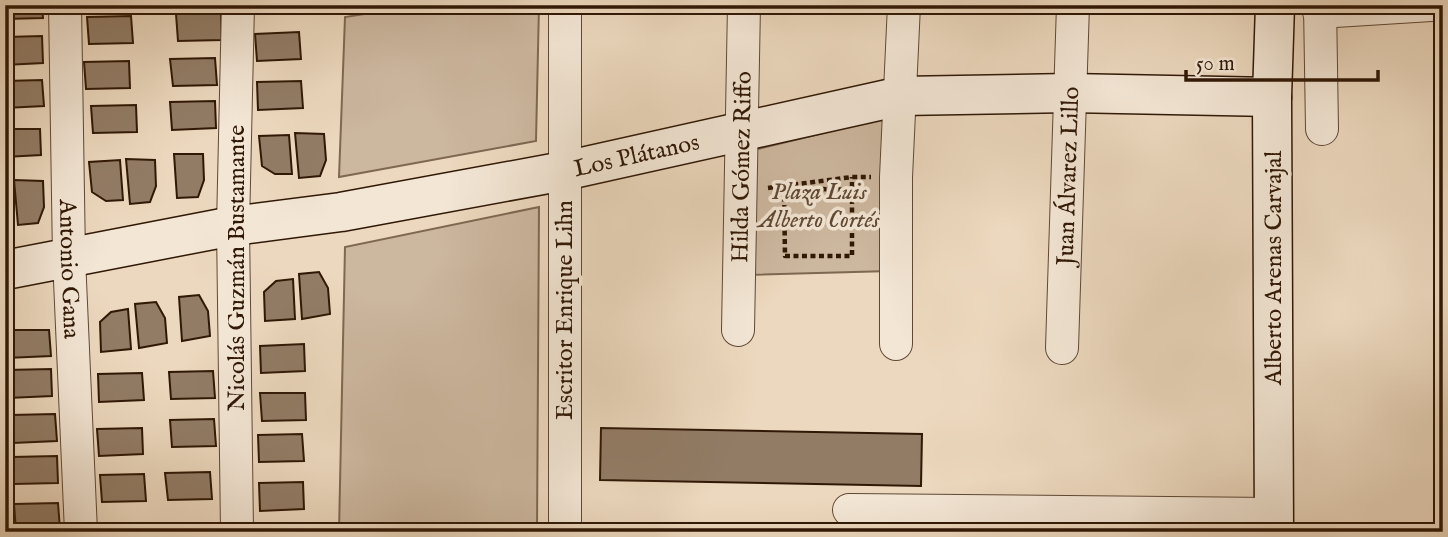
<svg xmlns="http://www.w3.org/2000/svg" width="1448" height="537" font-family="'IM FELL English',serif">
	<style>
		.green { fill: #ccb79f; stroke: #7e6852; stroke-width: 2 }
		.building { fill: #927c66; stroke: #301806; stroke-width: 2 }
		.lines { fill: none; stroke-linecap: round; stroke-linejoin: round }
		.street-casing { stroke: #5f4834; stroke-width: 34 }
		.secondary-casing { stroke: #301806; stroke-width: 41 }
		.path { stroke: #301806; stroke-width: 4.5; stroke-dasharray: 5 3.5; stroke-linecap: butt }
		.street { stroke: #f3e6d5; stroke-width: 32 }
		.secondary { stroke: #f3e6d5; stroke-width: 38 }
		.labels { text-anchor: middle; stroke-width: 7; stroke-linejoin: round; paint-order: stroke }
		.street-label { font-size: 24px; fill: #301806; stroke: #f3e6d5 }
		.park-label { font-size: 24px; font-style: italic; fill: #5f4834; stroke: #f3e6d5 }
	</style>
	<rect width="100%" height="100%" fill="#ecd8be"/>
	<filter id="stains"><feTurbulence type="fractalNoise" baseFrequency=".00286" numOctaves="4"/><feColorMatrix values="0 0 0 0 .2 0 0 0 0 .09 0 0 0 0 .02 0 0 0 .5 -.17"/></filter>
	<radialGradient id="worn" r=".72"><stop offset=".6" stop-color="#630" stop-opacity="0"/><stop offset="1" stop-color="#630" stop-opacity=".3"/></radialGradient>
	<path class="green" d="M422,5H539L536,141L339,177L345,17Z
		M889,117L890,271L748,275L746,152Z
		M539,207L537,532H339L345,247Z"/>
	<path class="building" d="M5,5H42L43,18L5,19Z
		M221,13L222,40L178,41L176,14Z
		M131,16L133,43L89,44L87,17Z
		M299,32L301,59L257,61L255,34Z
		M42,36L43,63L5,65V37Z
		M215,58L217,85L173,86L170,59Z
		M129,61L130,88L86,89L84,62Z
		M42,80L44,106L5,108V81Z
		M301,81L303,108L258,110L257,82Z
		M215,101L216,128L172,130L170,102Z
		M136,105L137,132L93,133L91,106Z
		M5,129H40L41,155L5,157Z
		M295,133L324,134L326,160L320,176L299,178Z
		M289,135L292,174H275L262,166L259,136Z
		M174,154H203L204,180L198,197L177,198Z
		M126,159L155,160L156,186L150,202L130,204Z
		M120,160L123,200L106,201L92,192L89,162Z
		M14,180L43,181L44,207L38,223L18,225Z
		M319,272L328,288L330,314L302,319L299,274Z
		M293,279L295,319L265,321L264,292L276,281Z
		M199,295L208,311L210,336L182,341L179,297Z
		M156,302L165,318L167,343L139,348L135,304Z
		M128,309L131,349L101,352L100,322L111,312Z
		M5,330H49L51,356L6,358Z
		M304,344L305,371L261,373L260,346Z
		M51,369L52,396L8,398L6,370Z
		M213,371L215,398L171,399L169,372Z
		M142,373L144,400L99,402L98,374Z
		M260,393H305L306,420L262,421Z
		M55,414L57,441L13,443L11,415Z
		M214,419L216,446L172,447L170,420Z
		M142,428L143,454L99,456L97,429Z
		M601,428L922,434L921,486L600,480Z
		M302,434L304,461L259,462L258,435Z
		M57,456L58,483L14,484L12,457Z
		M210,472L212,499L168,500L165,473Z
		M144,474L146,501L102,502L100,475Z
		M303,482L304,509L260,511L259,483Z
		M58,503L60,530L16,531L14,504Z"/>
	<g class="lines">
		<g class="street-casing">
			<g id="street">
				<path id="s1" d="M65,5L69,258L81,532"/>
				<path d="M1320,5L1322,129"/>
				<path d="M1319,12L1431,5"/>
				<path id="s2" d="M738,330L744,5"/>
				<path d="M896,344V177L904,5"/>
				<path id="s3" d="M1062,348L1073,5"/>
				<path d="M849,510L1274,514"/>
				<path d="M237,532L233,226L238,5"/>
				<path d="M565,532V5"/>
			</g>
		</g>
		<g class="secondary-casing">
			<g id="secondary">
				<path id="s4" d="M5,270L233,226L341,212L564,171L901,96L1069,93L1272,97"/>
				<path d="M1274,532L1272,97L1275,5"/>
			</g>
		</g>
		<path class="path" d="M768,188L852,177H871
			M852,190L784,188L785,256H852V177"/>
		<use href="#street" class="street"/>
		<use href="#secondary" class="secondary"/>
	</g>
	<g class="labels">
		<g class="street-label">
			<text dy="8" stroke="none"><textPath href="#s4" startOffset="642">Los Plátanos</textPath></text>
			<text dy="8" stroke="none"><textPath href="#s2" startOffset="163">Hilda Gómez Riffo</textPath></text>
			<text dy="8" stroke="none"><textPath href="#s3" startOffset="172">Juan Álvarez Lillo</textPath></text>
			<text transform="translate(236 268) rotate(-90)" y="8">Nicolás Guzmán Bustamante</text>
			<text transform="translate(1273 268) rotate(-90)" y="8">Alberto Arenas Carvajal</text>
			<text dy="8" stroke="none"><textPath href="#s1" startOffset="264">Antonio Gana</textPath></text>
			<text transform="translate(564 310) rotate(-90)" y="8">Escritor Enrique Lihn</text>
		</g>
		<g class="park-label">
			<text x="819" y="199">Plaza Luis<tspan x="819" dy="28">Alberto Cortés</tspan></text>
		</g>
	</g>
	<rect width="1448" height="537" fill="none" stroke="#ecd8be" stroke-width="28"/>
	<rect x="7" y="7" width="1434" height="523" fill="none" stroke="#301806" stroke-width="3.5"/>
	<rect x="14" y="14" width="1420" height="509" fill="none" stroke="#301806" stroke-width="2"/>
	<path d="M1186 70v10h192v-10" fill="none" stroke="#301806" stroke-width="3.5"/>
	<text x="1196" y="70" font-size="21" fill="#301806" stroke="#f3e6d5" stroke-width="5" paint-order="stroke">50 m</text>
	<rect width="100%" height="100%" filter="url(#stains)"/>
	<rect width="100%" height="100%" fill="url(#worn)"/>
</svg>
